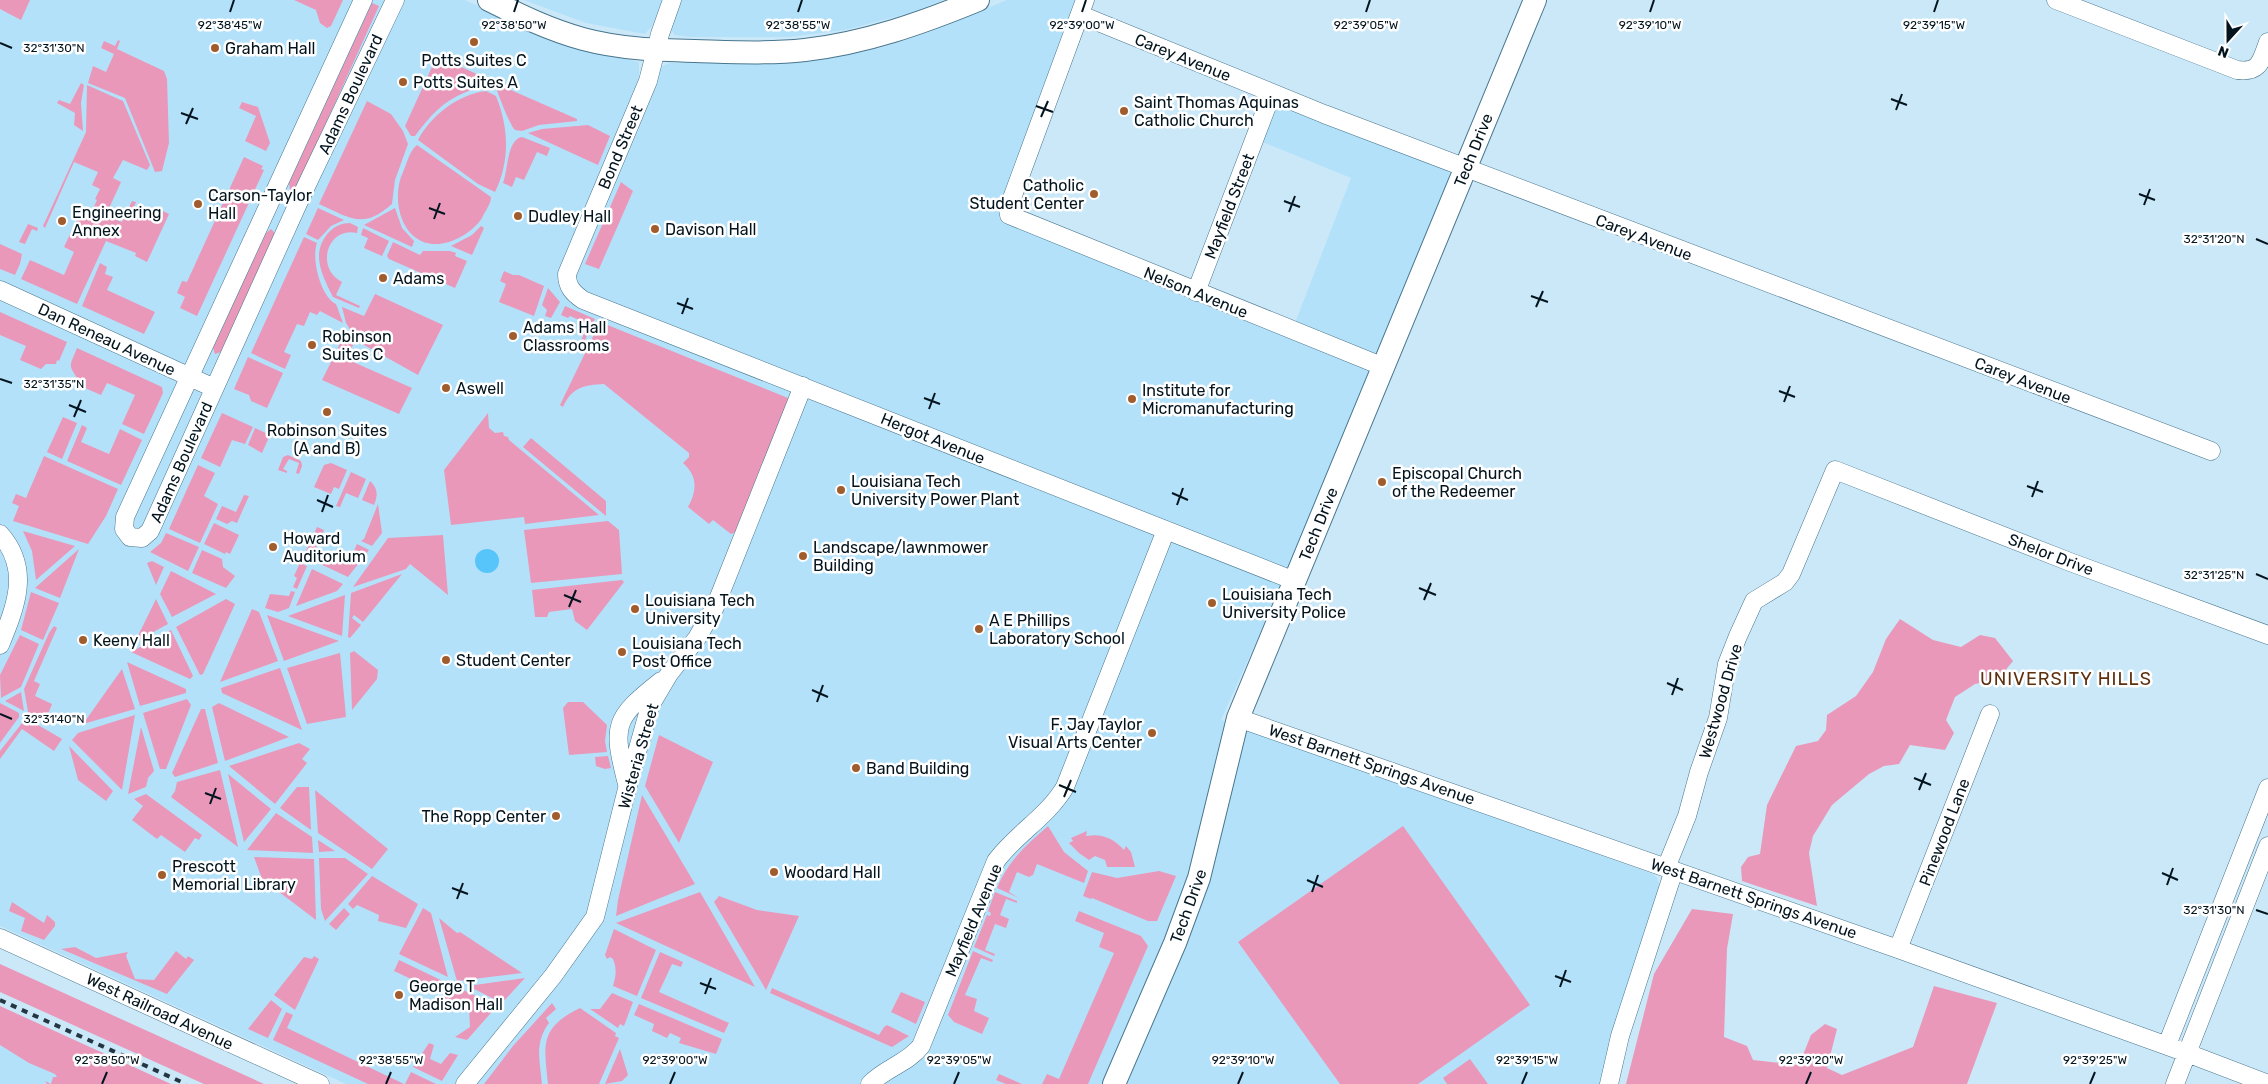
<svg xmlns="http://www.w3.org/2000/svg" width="2268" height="1084" font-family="Rubik,sans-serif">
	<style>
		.built { fill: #b4e1fa }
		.green { fill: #e998ba }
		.water { fill: #57c4fa }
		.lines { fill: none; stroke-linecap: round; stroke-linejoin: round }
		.minor-casing { stroke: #48768e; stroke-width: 19 }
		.major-casing { stroke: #48768e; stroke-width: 24 }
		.minor { stroke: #fff; stroke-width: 18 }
		.major { stroke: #fff; stroke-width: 22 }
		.rail { stroke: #243641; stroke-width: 4; stroke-dasharray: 6 6; stroke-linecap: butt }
		.ticks { fill: none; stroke: #03141e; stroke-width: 2 }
		.poi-dot { fill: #a05c2d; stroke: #fff; stroke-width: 2 }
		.labels { text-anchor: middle; stroke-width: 5; stroke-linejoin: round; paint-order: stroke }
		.poi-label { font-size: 16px; fill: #03141e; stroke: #fff; text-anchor: start }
		.street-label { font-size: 16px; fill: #03141e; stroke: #fff }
		.neighbourhood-label { font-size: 18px; letter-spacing: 1px; fill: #5d300e; stroke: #fff }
		.ticks-label { font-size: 12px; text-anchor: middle; fill: #03141e; stroke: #fff; stroke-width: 5; stroke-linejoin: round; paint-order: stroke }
	</style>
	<rect width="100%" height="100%" fill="#cbe8f8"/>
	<path class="built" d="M0,0H465L530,30L576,47L639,62V76L636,85L651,91L661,67L669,63L809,62L880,48L930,32L1007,0H1076L999,217L1290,336L1351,178L1260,141L1274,106L1278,103L1447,169L1451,177L1319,503L1221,720L1653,874L1657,878L1661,891L1601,1084H346L0,926Z
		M524,0H663L652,26L645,34L586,23Z
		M681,0H944L910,13L845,30L789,37H690L675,35L670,29Z
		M0,1032L120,1084H0Z"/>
	<path class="green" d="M0,0H30L21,20L0,9Z
		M294,0H343L331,26L327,28L320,23L316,10Z
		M372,3L379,6L297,187L290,190L289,183Z
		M118,40L120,41L117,49L164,71L167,79L169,143L162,171L155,172L125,98L88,83L93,66L106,72L114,54L101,48L104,41L115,46Z
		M437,56L490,80C485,88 474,88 466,92C443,101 429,117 415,136H411L405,126Z
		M81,83L84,85L81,103L83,131L74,125L75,113L57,103L59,100L70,104Z
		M495,83L577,119V121L539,125L522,131L515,130C510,126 495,87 495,83Z
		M87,85L123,101L150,165L147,170L123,160L113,178L121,182L106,215L122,222L132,201L136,202L133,209L156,220L161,210L169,214L147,262L135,256L136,253L106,241L77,304L21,279L30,260L64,275L74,252L64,247L81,211L90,215L97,200L95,199L100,189L92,185L98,172L74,162L45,228L43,226L86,132Z
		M486,91L496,96C509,128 510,161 495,192L478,184L418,140C431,115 459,94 486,91Z
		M367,101L391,114L403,131L408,144L395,180L392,204C363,230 350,218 319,204Z
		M242,102L258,107L270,143L266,151L245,141L256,116L239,108Z
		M588,125L610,136L598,165L528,133L542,129Z
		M522,137L550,148L547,156L537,152L524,180L516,177L512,187L503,183C508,170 507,139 522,137Z
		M417,145L491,197C491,204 485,211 482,218C471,235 442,251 421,241C397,229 393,193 403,172C407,163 410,150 417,145Z
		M244,157L263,166L261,169L264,170L197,316L180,308L185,297L177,293L182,281L187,282Z
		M621,182L633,191L599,269L585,264Z
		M318,208L344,220L331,226L318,240L306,234Z
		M395,208L402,228L414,241L412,247L364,225Z
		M350,223L358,227L357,233C327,226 315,269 342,282L336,295L360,306L359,308L333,297C322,275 310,253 329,232C335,226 342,223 350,223Z
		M28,224L38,228L37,231L32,229L25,244L19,242Z
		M481,226L484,228L472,255L451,246L472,235Z
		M363,228L389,241L382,256L364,248L368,238L361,235Z
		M271,229L274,232V237L221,352L215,354L213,348L266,233Z
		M304,237L317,243C311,259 321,297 336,304L343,323L320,311L317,315L310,312L304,326L297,324L284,352L291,355L285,369L251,353Z
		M393,242L420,255L423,251H450L456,253L455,256L467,261L455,288L389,259L387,256Z
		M0,244L22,254L20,264L15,275L0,269Z
		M100,263L107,267L105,274L113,277L107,290L155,312L144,334L82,306Z
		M504,271L513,275H519L544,286L534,316L499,302L506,284L500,281Z
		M548,288L560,302L551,318L545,316L547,310L542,305Z
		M375,294L443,325L418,375L357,341L346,323L342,307L364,316Z
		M565,306L595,319L583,344L580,343L588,324L570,316L568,318L561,315Z
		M0,312L67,342L59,361L57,360L56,364H46L41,369L20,360L26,346L0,335Z
		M600,322L788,398V403L736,532L731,534L713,520L709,524L688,507C697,491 698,476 683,463L689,457V453L604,384C584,385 572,387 563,407L560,405Z
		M345,328L354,343L348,355L337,351Z
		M77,348L162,387L163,393L144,434L122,424L135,395L107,383L101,395L78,385L79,381C68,364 69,368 77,348Z
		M335,354L412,388L399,414L322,380Z
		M248,357L283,373L267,408L251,401L249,395L234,389Z
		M222,413L253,427L245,444L232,440L220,467L201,458Z
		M488,413L489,428L495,433L503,432L504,436L508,437L509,440L599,515L525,524L524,517L451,525L444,470Z
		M63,417L77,423L62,459L47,452Z
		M82,425L87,428L81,442L109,454L120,429L142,440L121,485L67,461Z
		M255,428L270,435L262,453L248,445Z
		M531,438L606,501V516L523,447Z
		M288,455L301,461L302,466L299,474L296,473L295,476L299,463L289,459L283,469L287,471V473L278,470L283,457Z
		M44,456L118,489L106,516L88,544L13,521L19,506L12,503L16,494L26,498Z
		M331,463L347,470L339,489L334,487L331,494L314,487L324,465Z
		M198,465L215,473L204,496L218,504L200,543L169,529Z
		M351,472L366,479L358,498L346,493L340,507L336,506Z
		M370,481C378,488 378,496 374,505L362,500Z
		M244,495L249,496L237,523L232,521L227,524L216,519L222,506L236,512Z
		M378,504L382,533L372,546L361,541L364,539Z
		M608,521L619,530L622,574L531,583L524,530Z
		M214,523L239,535L230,554L226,552L225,554L204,544Z
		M317,527L324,530L310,561L303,557Z
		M23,531L75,546L36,580L32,551Z
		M166,533L199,547L188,571L150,552L161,543Z
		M443,535L448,595L410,564L406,569L353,587L388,538Z
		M357,544L369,550L348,577L316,562L321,551L349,562Z
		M79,549L60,598L35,588Z
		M202,550L222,559L223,567L235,576L226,588L192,573Z
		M152,561L164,567L156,585L147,563Z
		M300,563L307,566L297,589L293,587L297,578L294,576Z
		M312,569L343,584L337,591L296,606Z
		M171,571L216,594L172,617L160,594Z
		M402,574L363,622L354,615L352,618L361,625L350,638L348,637L351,593Z
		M622,580L624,582L587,630L575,621L572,609L549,612L547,617H535L532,590Z
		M291,591L295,592L289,608L278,612L265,608L270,594L289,596Z
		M31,592L59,603L43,640L21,630Z
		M345,595L342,636L288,616Z
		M156,599L168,624L135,642Z
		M226,599L235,604L203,674L200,675L176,627Z
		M252,609L259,612L278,661L220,682Z
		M267,615L339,641L284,661Z
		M1900,619L1933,640L1961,647L1980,635L1995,638L2013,661L1998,679L1975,684L1955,697L1946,720L1954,733L1945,750L1910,745L1899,764L1884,766L1869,774L1832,805L1813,836L1809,853L1817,906L1742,881L1741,867L1748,857L1760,854L1767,805L1796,746L1818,741L1826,730L1827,715L1856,696L1873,672L1886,639Z
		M54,626L57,628L34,681L40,684L35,696L52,704L45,722L28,712L24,689L49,633Z
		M171,630L193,676L190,679L131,652Z
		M20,635L39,644L21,687L1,698L0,675Z
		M354,651L378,670L377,679L352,710L350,653Z
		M340,653L346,717L307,724L287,668Z
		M127,662L186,689V693L140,706Z
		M280,668L302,730L222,693L221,688Z
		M122,669L135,709L83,724Z
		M21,692L24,711L5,701Z
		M187,699L191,705L166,769H160L143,713Z
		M568,702H583L607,725L605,741L607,752L569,755L563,708Z
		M0,703L19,713V717L0,743Z
		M219,703L289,737L225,761L212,707Z
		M201,709H205L218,763L175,777L172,773Z
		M135,715L122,790L72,740L78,733Z
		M26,718L62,739L54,751L22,729L0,759V751Z
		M141,727L154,771L148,778L146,787L128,794Z
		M659,735L713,762L679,843L645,786Z
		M299,743L310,749L302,759L307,763L275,804L229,766Z
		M69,746L113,791L106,801L78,780Z
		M608,756L611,768L605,769L596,766L595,757Z
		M220,770L238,847L171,797L175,791L177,782Z
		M228,774L271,809L244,842Z
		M297,787H309L311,830L280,808Z
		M315,790L388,849L372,869L318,833Z
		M146,794L202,835L199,840L195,838L185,852L161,835L157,839L132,820L143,806L134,799Z
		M642,795L695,884L616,916L618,900Z
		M276,813L312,837L313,853L247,850Z
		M1048,826L1064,852L1088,871L1084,883L1037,864L1033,875L1029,877L1017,872L1009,892L1019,898L997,888C1008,861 1026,845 1048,826Z
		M1403,826L1530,1005L1418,1084H1340L1238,942Z
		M1087,831L1086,836C1101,833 1114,838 1124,850L1126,846L1131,852L1135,867H1107L1105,860L1095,856L1089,860L1079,853L1069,843L1073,841L1071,838Z
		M318,840L335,851L319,852Z
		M254,857L314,859L316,920L262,879Z
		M319,858H345L368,874L325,921L321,909Z
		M1159,871L1176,876L1157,921H1148L1092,898L1091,899L1083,896L1092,872L1117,878Z
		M372,876L418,904L406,928L378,921L379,915L357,905L353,909L348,904Z
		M700,892L755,987L616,923Z
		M995,892L1017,901V903L1006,899L1000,915L1009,919L1006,928L995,924L985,950L995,954L994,956L974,947L987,915L990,916L991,913L988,911Z
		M719,896L757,910L799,916L766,990L714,902Z
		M12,902L44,923L47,915L55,922V926L44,940L21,931L25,918L9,911Z
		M344,908L350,914L336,930L329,924Z
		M423,908L431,913L448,977L399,954Z
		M1692,909L1733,914L1727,949L1724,1037L1747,1046L1753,1060L1799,1065L1811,1035L1825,1024L1837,1029L1827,1068L1842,1075L1913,1047L1934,986L1997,1003L1967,1084H1626L1654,974Z
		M1079,911L1141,936L1148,946L1088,1084H1042L1047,1074L1059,1079L1114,953L1099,947L1104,933L1075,921Z
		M439,918L457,933L460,932L522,973L457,981Z
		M614,929L656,950L637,996L613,986C616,976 617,969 613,959L610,957L607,959L605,955Z
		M75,947L96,958L128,952L126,956L135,979L154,980L176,951L186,959L188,956L194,960L167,994L61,949Z
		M973,951L993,960L992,962L981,958L965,995L977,999L974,1011L989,1018L982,1034L954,1022L948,1015Z
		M660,952L683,962L681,967L672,964L659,992L729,1023L724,1033L641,998Z
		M314,956L319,959L295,1010L274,995L304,957L312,959Z
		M399,960L447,983L441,993L394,971Z
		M0,964L264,1084H204L0,992Z
		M525,978L502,1003L468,986Z
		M457,987L497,1006L467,1040L455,1037L470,1027L469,1008L450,999L441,1002L445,996Z
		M772,988L879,1035L884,1027L887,1025L909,1036L892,1047L770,993Z
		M901,992L925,1002L916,1024L891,1012Z
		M612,993L633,1002L624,1026L620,1024L618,1028L590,1009H600Z
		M271,1000L282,1009L268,1038L248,1029Z
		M552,1003L556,1009L546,1018L549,1023C534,1043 540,1061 542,1084H484L513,1046Z
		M639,1004L722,1039L716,1054L679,1043L681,1038L670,1033L667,1038L652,1031L654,1024L634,1015Z
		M0,1006L171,1084H47L45,1081L51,1084L53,1077H57L55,1074L29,1063L0,1045Z
		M580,1008L616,1033L615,1036L619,1038L599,1084H548C544,1045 539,1028 580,1008Z
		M286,1012L293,1015L287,1028L404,1084H368L273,1040Z
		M429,1043L434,1045L430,1059L441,1064L450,1053L458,1055L442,1081L413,1067Z
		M620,1049L628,1075L622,1081L605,1084Z
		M1470,1059L1488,1084H1447L1443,1078Z
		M411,1072L436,1084H405Z
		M999,1074L1022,1084H1006L996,1080Z"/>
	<path class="water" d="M475 561a12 12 0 1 1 24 0a12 12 0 1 1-24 0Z"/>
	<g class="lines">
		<g class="minor-casing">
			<path id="minor" d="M363,0L125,517L124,529L130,537L142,538L150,531L300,199L395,0
				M672,0L660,34L648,81L567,274C567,287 573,293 583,300L1295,581
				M1085,0L1008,209L1009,215L1384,367
				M2056,0L2237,70C2260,73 2261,61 2268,42
				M1081,15L1324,114L2211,451
				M0,290L214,388
				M1196,292L1272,93
				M0,534C31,569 16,606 0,645
				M1238,718L1898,949L2187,1053L2268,1084
				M627,784C612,725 613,719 661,681
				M1666,868L1687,816L1699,772L1718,718L1727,664L1738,636L1754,601L1785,582L1791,574L1835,470L2070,562L2268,635
				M0,938L320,1084
				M1898,949L1990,714
				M2167,1045L2268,788
				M465,1084L553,976L595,917L630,777L650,706L669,674L697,638L715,607L803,386
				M870,1084C885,1068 908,1063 921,1046L996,861C1016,834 1048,816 1065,787L1166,530
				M1609,1084L1620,1036L1674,870
				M2175,1084L2268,846"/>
		</g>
		<g class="major-casing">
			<path id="major" d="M489,0C519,15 550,30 583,39C620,49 657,50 695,51C732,52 769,54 805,50C866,43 922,23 978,0
				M1114,1084L1175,943L1199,878L1238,718L1535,0"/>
		</g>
		<use href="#minor" class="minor"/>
		<use href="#major" class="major"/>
		<path class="rail" d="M0,1000L186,1084"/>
	</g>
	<path class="ticks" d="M230,12L234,0M514,12L518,0M798,12L802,0M1082,12L1086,0M1366,12L1370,0M1650,12L1654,0M1934,12L1938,0M0,43L12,48M1891,99L1907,105M1036,106L1053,112M1896,110L1902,94M181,113L198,119M1041,117L1048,101M186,124L193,108M2139,194L2155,200M1284,201L1300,207M2144,205L2150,189M429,208L445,214M1289,212L1295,196M434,219L440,203M2256,239L2268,244M1531,296L1548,302M677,303L693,309M1536,307L1543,291M682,314L688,298M0,379L12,383M1779,391L1795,397M924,398L940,404M1784,402L1790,386M69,405L86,412M929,409L935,393M74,417L81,400M2027,486L2043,492M1172,493L1188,500M2032,497L2038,481M317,500L333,507M1177,505L1183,488M322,512L328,495M2256,574L2268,579M1419,588L1436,595M564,595L581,602M1424,600L1431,583M569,607L576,590M1667,683L1683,690M812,690L828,697M1672,695L1678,678M817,702L823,685M0,714L12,719M1914,778L1931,785M1059,785L1076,792M1919,790L1926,773M205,793L221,799M1064,797L1071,780M210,804L216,788M2162,873L2178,880M1307,880L1323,887M2167,885L2173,868M452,888L468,894M1312,892L1318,875M457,899L463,883M2256,910L2268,914M1555,976L1571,982M700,983L716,989M1560,987L1566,970M705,994L711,978M102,1084L107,1072M386,1084L391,1072M670,1084L675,1072M954,1084L959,1072M1238,1084L1243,1072M1522,1084L1527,1072M1806,1084L1811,1072M2090,1084L2095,1072"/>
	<g class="poi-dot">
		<circle cx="474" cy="42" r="5"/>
		<circle cx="215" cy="48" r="5"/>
		<circle cx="403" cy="82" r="5"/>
		<circle cx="1124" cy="111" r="5"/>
		<circle cx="1094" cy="194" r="5"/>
		<circle cx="198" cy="204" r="5"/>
		<circle cx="518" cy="216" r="5"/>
		<circle cx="62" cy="221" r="5"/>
		<circle cx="655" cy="229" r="5"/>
		<circle cx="383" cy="278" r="5"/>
		<circle cx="513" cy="336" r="5"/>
		<circle cx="312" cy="345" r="5"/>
		<circle cx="446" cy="388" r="5"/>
		<circle cx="1132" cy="399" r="5"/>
		<circle cx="327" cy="412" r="5"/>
		<circle cx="1382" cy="482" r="5"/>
		<circle cx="841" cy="490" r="5"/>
		<circle cx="273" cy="547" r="5"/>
		<circle cx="803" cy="556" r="5"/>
		<circle cx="1212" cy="603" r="5"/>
		<circle cx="635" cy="609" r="5"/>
		<circle cx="979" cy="629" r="5"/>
		<circle cx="83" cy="640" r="5"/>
		<circle cx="622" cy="652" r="5"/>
		<circle cx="446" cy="660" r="5"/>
		<circle cx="1152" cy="733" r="5"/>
		<circle cx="856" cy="768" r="5"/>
		<circle cx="556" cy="816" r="5"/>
		<circle cx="774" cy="872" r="5"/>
		<circle cx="162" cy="875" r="5"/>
		<circle cx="399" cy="995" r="5"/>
	</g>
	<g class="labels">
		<g class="poi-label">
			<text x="225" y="54">Graham Hall</text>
			<text x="474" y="66" text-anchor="middle">Potts Suites C</text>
			<text x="413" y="88">Potts Suites A</text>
			<text x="1134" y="108">Saint Thomas Aquinas<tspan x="1134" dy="18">Catholic Church</tspan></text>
			<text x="1084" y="191" text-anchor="end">Catholic<tspan x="1084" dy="18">Student Center</tspan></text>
			<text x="208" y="201">Carson-Taylor<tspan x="208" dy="18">Hall</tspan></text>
			<text x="72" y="218">Engineering<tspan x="72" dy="18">Annex</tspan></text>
			<text x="528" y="222">Dudley Hall</text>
			<text x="665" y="235">Davison Hall</text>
			<text x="393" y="284">Adams</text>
			<text x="523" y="333">Adams Hall<tspan x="523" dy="18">Classrooms</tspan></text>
			<text x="322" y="342">Robinson<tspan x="322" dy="18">Suites C</tspan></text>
			<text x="456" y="394">Aswell</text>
			<text x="1142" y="396">Institute for<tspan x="1142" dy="18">Micromanufacturing</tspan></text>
			<text x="327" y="436" text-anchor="middle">Robinson Suites<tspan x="327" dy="18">(A and B)</tspan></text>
			<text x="1392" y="479">Episcopal Church<tspan x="1392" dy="18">of the Redeemer</tspan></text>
			<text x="851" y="487">Louisiana Tech<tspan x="851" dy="18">University Power Plant</tspan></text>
			<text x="283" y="544">Howard<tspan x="283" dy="18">Auditorium</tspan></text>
			<text x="813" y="553">Landscape/lawnmower<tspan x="813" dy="18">Building</tspan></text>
			<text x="1222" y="600">Louisiana Tech<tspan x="1222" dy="18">University Police</tspan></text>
			<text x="645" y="606">Louisiana Tech<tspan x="645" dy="18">University</tspan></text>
			<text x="989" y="626">A E Phillips<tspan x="989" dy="18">Laboratory School</tspan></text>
			<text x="93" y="646">Keeny Hall</text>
			<text x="632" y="649">Louisiana Tech<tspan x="632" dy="18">Post Office</tspan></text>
			<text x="456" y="666">Student Center</text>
			<text x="1142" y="730" text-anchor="end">F. Jay Taylor<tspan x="1142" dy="18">Visual Arts Center</tspan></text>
			<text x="866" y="774">Band Building</text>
			<text x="546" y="822" text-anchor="end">The Ropp Center</text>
			<text x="172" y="872">Prescott<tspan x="172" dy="18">Memorial Library</tspan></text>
			<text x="784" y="878">Woodard Hall</text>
			<text x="409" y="992">George T<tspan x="409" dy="18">Madison Hall</tspan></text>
		</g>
		<g class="street-label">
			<text transform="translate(1183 57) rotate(22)" y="6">Carey Avenue</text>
			<text transform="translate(350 94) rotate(-65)" y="6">Adams Boulevard</text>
			<text transform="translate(620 147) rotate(-67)" y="6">Bond Street</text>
			<text transform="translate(1473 150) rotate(-68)" y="6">Tech Drive</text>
			<text transform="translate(1229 206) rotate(-69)" y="6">Mayfield Street</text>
			<text transform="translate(1644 237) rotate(21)" y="6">Carey Avenue</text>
			<text transform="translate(1196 292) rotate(22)" y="6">Nelson Avenue</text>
			<text transform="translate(107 339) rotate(25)" y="6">Dan Reneau Avenue</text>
			<text transform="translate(2023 380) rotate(21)" y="6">Carey Avenue</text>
			<text transform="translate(933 438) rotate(22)" y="6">Hergot Avenue</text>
			<text transform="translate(181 462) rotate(-66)" y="6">Adams Boulevard</text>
			<text transform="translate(1318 524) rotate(-68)" y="6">Tech Drive</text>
			<text transform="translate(2051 554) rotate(21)" y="6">Shelor Drive</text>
			<text transform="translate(1720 701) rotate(-74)" y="6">Westwood Drive</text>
			<text transform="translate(638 756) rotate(-74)" y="6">Wisteria Street</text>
			<text transform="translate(1372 764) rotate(19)" y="6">West Barnett Springs Avenue</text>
			<text transform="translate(1944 832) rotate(-69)" y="6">Pinewood Lane</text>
			<text transform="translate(1754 898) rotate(19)" y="6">West Barnett Springs Avenue</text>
			<text transform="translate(1188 906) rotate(-70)" y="6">Tech Drive</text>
			<text transform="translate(973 920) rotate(-67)" y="6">Mayfield Avenue</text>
			<text transform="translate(160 1011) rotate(25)" y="6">West Railroad Avenue</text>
		</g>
		<g class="neighbourhood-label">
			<text x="2066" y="685">UNIVERSITY HILLS</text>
		</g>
	</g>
	<g class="ticks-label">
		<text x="1082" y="29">92°39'00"W</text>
		<text x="1366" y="29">92°39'05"W</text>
		<text x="1934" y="29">92°39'15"W</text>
		<text x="230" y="29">92°38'45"W</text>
		<text x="514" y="29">92°38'50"W</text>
		<text x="798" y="29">92°38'55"W</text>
		<text x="1650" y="29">92°39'10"W</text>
		<text x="54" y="52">32°31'30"N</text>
		<text x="2214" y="243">32°31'20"N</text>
		<text x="54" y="388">32°31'35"N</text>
		<text x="2214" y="579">32°31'25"N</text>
		<text x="54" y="723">32°31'40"N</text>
		<text x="2214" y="914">32°31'30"N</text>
		<text x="107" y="1064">92°38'50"W</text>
		<text x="391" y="1064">92°38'55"W</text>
		<text x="675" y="1064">92°39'00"W</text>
		<text x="959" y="1064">92°39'05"W</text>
		<text x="1243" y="1064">92°39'10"W</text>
		<text x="1527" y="1064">92°39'15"W</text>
		<text x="1811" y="1064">92°39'20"W</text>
		<text x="2095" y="1064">92°39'25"W</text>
	</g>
	<g transform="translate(2228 40) rotate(201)" stroke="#ffffff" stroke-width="4" paint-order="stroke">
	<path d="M0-4L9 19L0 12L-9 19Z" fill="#03141e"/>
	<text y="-8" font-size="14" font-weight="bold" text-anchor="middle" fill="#03141e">N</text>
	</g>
</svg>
